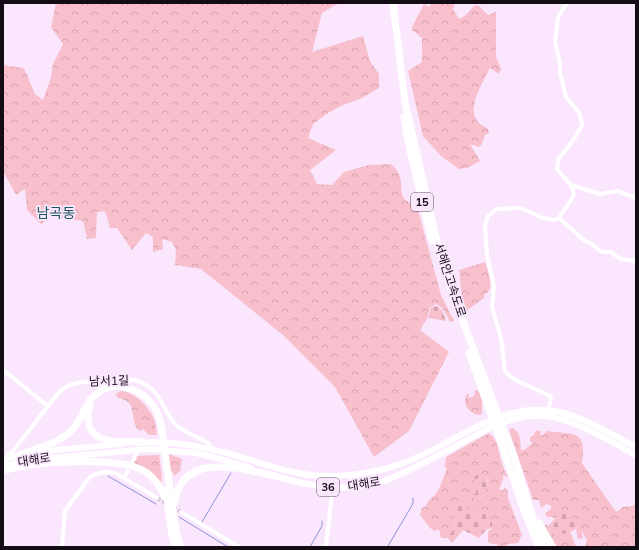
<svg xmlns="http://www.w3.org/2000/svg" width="639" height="550" font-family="Mulish,'Noto Sans KR',sans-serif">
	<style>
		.forest { fill: url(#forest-crowns); fill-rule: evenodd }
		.cemetery { fill: url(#cemetery-stones) }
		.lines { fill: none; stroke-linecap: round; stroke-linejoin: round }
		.stream { stroke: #8b93d5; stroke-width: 1 }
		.minor-tunnel { stroke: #d8c6db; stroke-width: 4; stroke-dasharray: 4 2; stroke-linecap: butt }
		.minor { stroke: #fff; stroke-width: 4 }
		.trunk { stroke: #fff; stroke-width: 6 }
		.motorway { stroke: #fff; stroke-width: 7 }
		.labels { text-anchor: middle; stroke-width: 3.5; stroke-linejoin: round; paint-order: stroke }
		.shield { fill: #fae7fe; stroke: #594e5b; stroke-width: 1 }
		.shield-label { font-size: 11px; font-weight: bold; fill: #140c15 }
		.street-label { font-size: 12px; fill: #140c15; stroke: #fae7fe }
		.quarter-label { font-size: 14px; fill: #1e5661; stroke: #fae7fe }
	</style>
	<defs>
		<pattern id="forest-crowns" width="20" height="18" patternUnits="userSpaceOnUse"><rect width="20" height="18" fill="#f8bfcc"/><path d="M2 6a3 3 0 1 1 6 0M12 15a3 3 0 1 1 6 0" fill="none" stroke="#d4a3ae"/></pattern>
		<pattern id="cemetery-stones" width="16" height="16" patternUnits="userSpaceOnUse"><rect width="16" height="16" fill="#f8bfcc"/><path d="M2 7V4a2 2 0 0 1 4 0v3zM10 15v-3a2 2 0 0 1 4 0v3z" fill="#d4a3ae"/></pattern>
	</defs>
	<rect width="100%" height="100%" fill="#fae7fe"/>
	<path class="forest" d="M56,3H339L322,13L312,52L363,36L370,61L379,74V88L360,99L343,105L328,113L313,124L308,138L336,150L310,170L317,184L332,185L344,172L369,165L391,164C394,167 397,170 399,174C405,192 395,198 417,206L441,295L454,321L450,322L443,309L436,304L429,308L428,317L420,330L449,352L409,431L374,457L335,387L283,335L201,269L175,265L176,250L172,242L162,239L163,249L153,252V237L146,233L132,250L117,228H110L105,211L97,212L96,238L87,239L83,221L47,216L42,225L27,210L25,189L16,195L3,171V65L24,68L35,94L43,100L51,77L53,64L63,44L51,27Z
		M430,3H455L453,9L459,19L466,15L475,5L479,6L488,15L496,12V57L501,69L499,74L490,68C484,80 468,106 476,119C478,124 484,126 488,129L489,133L485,135L482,144L479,147L470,144L480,161L467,168L459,169L441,156L423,136L408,71L422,62V38L412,30V27L424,4L430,7Z
		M485,262C488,272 496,289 484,295V298L466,311L462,298L459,270Z
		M475,390L479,392L482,399V414L478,415C467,412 461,402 468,393L469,395L468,397L469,398L474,396Z
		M120,391C134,391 149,407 154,419C156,424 156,430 157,435H149L143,429L140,431C130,423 136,410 128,402C125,399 120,399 117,397L116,394Z
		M512,428C521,432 520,441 521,450H524L533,443L530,441V437L534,435L535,432L538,430L541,432L540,435H543L547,431C574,435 587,429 582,463L616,512L623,507L632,506L636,504V547H583L586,545L587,540L581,530L583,538L578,539L576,529L579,526L561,516L555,519L552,517H547L545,513L551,509V506L547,504L541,508L539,500H533L509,430Z
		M489,433C499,440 498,453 502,463C503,468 506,473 508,478L503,475V479L499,490H503L505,488L508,491V498L522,535L518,543L508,544L505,547H498L497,544H492L488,542V531L492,528V510L481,514L476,511V513C467,511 465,506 459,502L455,504L453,508L455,522L456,524L448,538H441L439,529L435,531L430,528L420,515L422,508L426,506L429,500L435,495L439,489L447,469L445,467L446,457ZM481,471L483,477L487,478L488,480L483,496L479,498L480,500H476L475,498L477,488L475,476Z
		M168,454L180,458L182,460L180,471L175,476L170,469Z
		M159,455L162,476L161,482H160L133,464L137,456Z
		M546,524L551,531L558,536V535L570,531L576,547H555L545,529V525Z"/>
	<path class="cemetery" d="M436,306L442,310L446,321L429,318L430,308Z
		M481,471L483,477L487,478C488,483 485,487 486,493L479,498L480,500H476L475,498H472L473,495L476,493V486L473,485L475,476Z
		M458,501C465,506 467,511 476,513V511L478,510L481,514L492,510V527L486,530L479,538L463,530L452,543L448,538L456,524L455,522L453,508L454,504Z
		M565,510L579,526L573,531L558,535L557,537L551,531L548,526L555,519V517L561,516L560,512Z"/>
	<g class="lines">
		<path class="stream" d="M108,476L156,504
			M179,517L228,547
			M202,522L231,473
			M388,546L411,507L413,503V498
			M310,547L322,526V521"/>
		<path class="minor-tunnel" d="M157,498L181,512"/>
		<path class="minor" d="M571,185L600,194L617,191L636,198
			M559,218L585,241L592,244L600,251L605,252H611L621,259L636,261
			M3,370L48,406
			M548,412L551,397C538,388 514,383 505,371L501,338L492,307L494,286L487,255L485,225L488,216L497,209L521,208L543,218L554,220L559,218L574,195L572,187L557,169L559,158L569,146L582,126L580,114L567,98L565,93L560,73V63L555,42L558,17L567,3
			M6,459L8,454L13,451L60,391C71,382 83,382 97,381C122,378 144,374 160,399C165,408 169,418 176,425C185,433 198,437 208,443L211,447V450
			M133,461L138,450
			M124,478L128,471
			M181,512L239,547
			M62,547L65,511L88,479L93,475L104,472L115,473L157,498
			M326,547L334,476"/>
		<path class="trunk" d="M139,443C172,440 206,447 237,456C269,465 300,478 334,476C360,475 387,470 411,460C460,440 503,400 559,412C586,418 612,435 636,447
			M33,452L122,444
			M3,460L22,454
			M3,467L27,460L149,449L196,453L224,460L251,468
			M271,475C308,486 347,494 384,481C393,478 401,474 409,470C430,460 450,449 471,438C494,425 517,414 545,416C575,419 609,441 636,455
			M355,487L352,485V480L358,474"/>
		<path class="motorway" d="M393,3L405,102L438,246L450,287L513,454L534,521L544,547
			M404,117L410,151L432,241
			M469,353L506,457L524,511L539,547
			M90,406C88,412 87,418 89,425C95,446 125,441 142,442
			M19,455C40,447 64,443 77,424C84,413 87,399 99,392C107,386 118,385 128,388C140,392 151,400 157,412C163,425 163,440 165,454C170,485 172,517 180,547
			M3,471C31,461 113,457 140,469C152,474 159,484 164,496
			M166,490L171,530L175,547
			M174,504C182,451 238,468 275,476
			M539,523L553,547"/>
	</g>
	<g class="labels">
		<g class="shield">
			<rect x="411" y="193" width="22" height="18" rx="3"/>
			<rect x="317" y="478" width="22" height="18" rx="3"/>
		</g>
		<g class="shield-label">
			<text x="422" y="206">15</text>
			<text x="328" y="491">36</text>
		</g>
		<g class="street-label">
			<text transform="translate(450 280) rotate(72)" y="4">서해안고속도로</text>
			<text transform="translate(109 381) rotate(-2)" y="4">남서1길</text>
			<text transform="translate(34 460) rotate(-9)" y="4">대해로</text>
			<text transform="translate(364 484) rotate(-9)" y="4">대해로</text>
		</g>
		<g class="quarter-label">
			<text x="56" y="218">남곡동</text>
		</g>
	</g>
	<rect width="639" height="550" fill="none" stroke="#140c15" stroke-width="8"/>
</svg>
